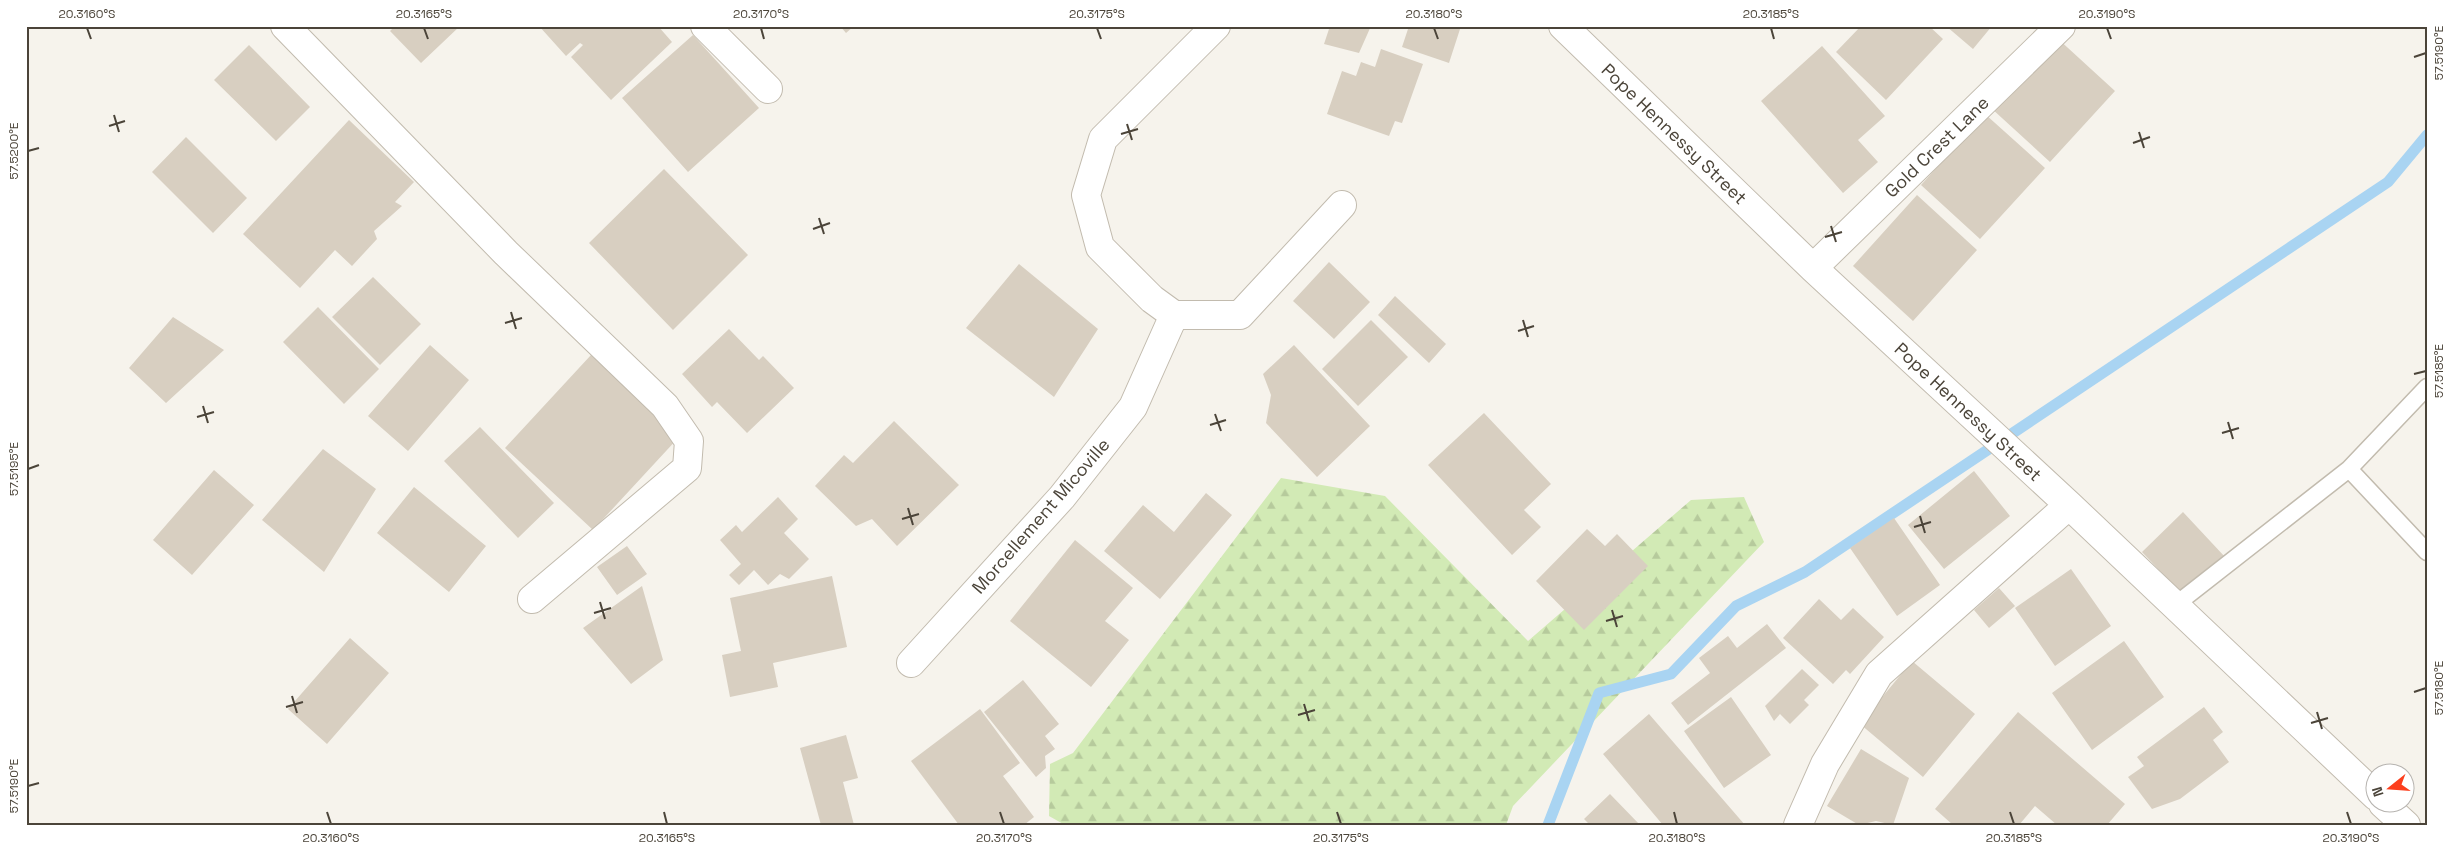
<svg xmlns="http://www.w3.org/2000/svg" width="2453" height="851" font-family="'Space Grotesk',sans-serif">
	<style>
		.forest { fill: url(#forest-firs) }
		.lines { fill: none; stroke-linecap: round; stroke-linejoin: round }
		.stream { stroke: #a9d4f2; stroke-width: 11 }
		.building { fill: #d8cfc1 }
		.service-casing { stroke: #c2bbae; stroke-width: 19 }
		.minor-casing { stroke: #c2bbae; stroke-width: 30 }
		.service { stroke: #fff; stroke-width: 16 }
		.minor { stroke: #fff; stroke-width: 28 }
		.ticks { fill: none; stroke: #4b4439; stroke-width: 2 }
		.labels { text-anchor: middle; stroke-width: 4.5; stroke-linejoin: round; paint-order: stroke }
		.street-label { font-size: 18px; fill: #4b4439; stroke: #fff }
		.neatline { fill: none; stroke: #4b4439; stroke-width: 2 }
		.ticks-label { font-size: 12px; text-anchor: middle; fill: #4b4439 }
	</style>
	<defs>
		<pattern id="forest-firs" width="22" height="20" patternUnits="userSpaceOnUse" patternTransform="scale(1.25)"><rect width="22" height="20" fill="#d2eab5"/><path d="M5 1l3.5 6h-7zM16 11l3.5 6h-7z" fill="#b6ca9c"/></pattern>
	</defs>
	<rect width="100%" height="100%" fill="#f6f3ec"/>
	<path class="forest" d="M1281,478L1385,496L1528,641L1691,500L1744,497L1764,542L1513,806L1506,825H1065L1049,816L1050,764L1073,753Z"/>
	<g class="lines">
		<path class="stream" d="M1548,825L1599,693L1671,674L1736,606L1805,572L2388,182L2427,135"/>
	</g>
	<path class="building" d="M395,26H460L421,63L390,31Z
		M539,26H658L672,42L611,100L571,57L583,45L580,43L566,56Z
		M840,26H854L846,33Z
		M1330,26H1371L1359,53L1324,44Z
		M1409,26H1461L1449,63L1402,47Z
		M1861,26H1929L1943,39L1886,100L1836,52Z
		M1946,26H1992L1973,49Z
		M693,35L759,108L688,172L622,98Z
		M2056,37L2115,91L2050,162L1991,108Z
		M249,45L310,107L276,141L214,80Z
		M1822,46L1885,116L1858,140L1878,162L1843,193L1761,101Z
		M1381,49L1423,64L1402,123L1395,121L1389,136L1327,114L1342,71L1356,76L1361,62L1375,67Z
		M1985,114L2045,168L1980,239L1921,185Z
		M349,120L414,182L395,202L402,206L374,231L377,239L352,266L335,250L300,288L243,234Z
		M186,137L247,198L213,233L152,172Z
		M664,169L748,255L673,330L589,243Z
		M1917,195L1977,250L1913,321L1853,266Z
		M1329,262L1370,302L1334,339L1293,301Z
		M1019,264L1098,329L1054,397L966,328Z
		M373,277L421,324L380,365L332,317Z
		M1395,296L1446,344L1429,363L1378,315Z
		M318,307L379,369L344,404L283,342Z
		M173,317L224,350L166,403L129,368Z
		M1371,320L1408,357L1358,406L1322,369Z
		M729,329L759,360L763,356L794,388L747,433L717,402L712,407L682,374Z
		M430,345L469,380L408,451L368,416Z
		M1294,345L1370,426L1317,477L1266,423L1271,395L1263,374Z
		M591,355L679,437L593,530L505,448Z
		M1484,413L1551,484L1524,510L1541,527L1512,555L1428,465Z
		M894,421L959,485L897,546L872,519L856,526L815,486L844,455L853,463Z
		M480,427L554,503L518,538L444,461Z
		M323,449L376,489L324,572L262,520Z
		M214,470L254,505L192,575L153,540Z
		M1974,471L2010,516L1944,569L1908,525Z
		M414,487L486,546L449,592L377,533Z
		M1206,493L1232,515L1160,599L1104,551L1143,505L1174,532Z
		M778,497L798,519L784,533L809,559L789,579L780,574L768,585L754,570L739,585L729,575L741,564L720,540L736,525L742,532Z
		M2183,512L2225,557L2184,596L2142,552Z
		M1894,518L1940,585L1897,616L1850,548Z
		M1587,529L1605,546L1617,534L1648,566L1584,630L1536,581Z
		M1075,540L1133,588L1105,621L1129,640L1091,687L1010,621Z
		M627,546L647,574L617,595L597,567Z
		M2071,569L2111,626L2055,666L2015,608Z
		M832,576L847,647L773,663L778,687L730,697L722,655L741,651L730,598Z
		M642,586L663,660L631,684L583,628Z
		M1999,588L2015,606L1989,628L1974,610Z
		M1819,599L1841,620L1853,608L1884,637L1850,674L1846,670L1833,684L1783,638Z
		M1767,624L1786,648L1688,725L1671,703L1710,673L1699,658L1728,636L1737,648Z
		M350,638L389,673L327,744L288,709Z
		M2124,641L2164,697L2092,750L2052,693Z
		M1912,661L1975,714L1923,777L1860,724Z
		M1802,669L1819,685L1804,700L1809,705L1790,724L1780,714L1774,721L1765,706Z
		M1023,680L1059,724L1045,736L1055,749L1045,756L1046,768L1036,777L984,712Z
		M1731,697L1771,755L1724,788L1684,731Z
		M2204,707L2223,732L2213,740L2229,762L2180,799L2152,809L2128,777L2144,766L2137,757Z
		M980,709L1020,763L1003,776L1034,817L1024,825H959L911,761Z
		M2018,712L2125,804L2107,825H2057L2035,806L2019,825H1953L1935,809Z
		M1649,714L1745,825H1663L1603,754Z
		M846,735L858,778L843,782L854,825H821L800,748Z
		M1861,749L1909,778L1893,825L1876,821L1859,825L1827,806Z
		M1610,794L1640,825H1590L1584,819Z"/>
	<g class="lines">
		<g class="service-casing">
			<path id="service" d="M2349,469L2427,552
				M2174,606L2349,469L2427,387"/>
		</g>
		<g class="minor-casing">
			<path id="minor" d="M285,26L506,253L665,406L689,441L687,468L532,599
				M705,26L768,89
				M1563,26L1813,268L2069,505L2376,796
				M1813,268L2061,26
				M1174,315H1240L1342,205
				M911,663L1062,497L1133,407L1174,315L1152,299L1100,247L1086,195L1103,139L1216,26
				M2383,804L2406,825
				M1798,825L1825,764L1879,674L2069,505"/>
		</g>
		<use href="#service" class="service"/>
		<use href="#minor" class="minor"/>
	</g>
	<path class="ticks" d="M87,28L91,39M424,28L428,39M761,28L764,39M1097,28L1101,39M1434,28L1438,39M1771,28L1774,39M2107,28L2111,39M2414,57L2426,53M114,115L119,132M1127,124L1132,140M109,126L125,121M2139,132L2144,148M1121,134L1138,129M2133,143L2150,137M28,151L39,148M819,218L824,234M1831,226L1836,242M813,229L830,223M1825,237L1842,232M511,312L516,329M1523,320L1528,337M505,323L522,318M1518,331L1534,326M2414,374L2426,371M203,406L208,423M1215,414L1221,431M197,417L214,412M2228,422L2233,439M1210,425L1226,420M2222,433L2239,428M28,469L39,465M908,508L913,525M1920,516L1925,533M902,519L919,514M1914,527L1931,522M600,602L605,619M1612,610L1617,627M594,613L611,608M1606,621L1623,616M2414,692L2426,688M292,696L297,713M1304,704L1309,721M286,707L303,702M2317,712L2322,729M1298,715L1315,710M2311,723L2328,718M28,786L39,783M327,812L331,824M664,812L667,824M1000,812L1004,824M1337,812L1341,824M1674,812L1677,824M2010,812L2014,824M2347,812L2351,824"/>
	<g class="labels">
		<g class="street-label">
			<text transform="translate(1674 134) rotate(44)" y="6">Pope Hennessy Street</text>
			<text transform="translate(1937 147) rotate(-44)" y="6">Gold Crest Lane</text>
			<text transform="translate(1968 412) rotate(43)" y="6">Pope Hennessy Street</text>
			<text transform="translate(1041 516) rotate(-49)" y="6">Morcellement Micoville</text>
		</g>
	</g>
	<rect width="2453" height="851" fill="none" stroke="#ffffff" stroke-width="55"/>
	<g transform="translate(2390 788) rotate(253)"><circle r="24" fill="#ffffff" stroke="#b7b4b0"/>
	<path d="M0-4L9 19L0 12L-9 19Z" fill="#fc3f1d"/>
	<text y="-8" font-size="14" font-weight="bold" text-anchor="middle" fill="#4b4439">N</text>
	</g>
	<rect x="28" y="28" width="2398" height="796" class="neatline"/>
	<g class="ticks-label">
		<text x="87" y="18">20.3160°S</text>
		<text x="424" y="18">20.3165°S</text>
		<text x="761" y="18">20.3170°S</text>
		<text x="1097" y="18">20.3175°S</text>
		<text x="1434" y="18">20.3180°S</text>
		<text x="1771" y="18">20.3185°S</text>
		<text x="2107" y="18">20.3190°S</text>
		<text transform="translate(2439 53) rotate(-90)" y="4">57.5190°E</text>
		<text transform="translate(14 151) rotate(-90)" y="4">57.5200°E</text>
		<text transform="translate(2439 371) rotate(-90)" y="4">57.5185°E</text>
		<text transform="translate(14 469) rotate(-90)" y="4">57.5195°E</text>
		<text transform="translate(2439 688) rotate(-90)" y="4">57.5180°E</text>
		<text transform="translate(14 786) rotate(-90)" y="4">57.5190°E</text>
		<text x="331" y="842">20.3160°S</text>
		<text x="667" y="842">20.3165°S</text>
		<text x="1004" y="842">20.3170°S</text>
		<text x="1341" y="842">20.3175°S</text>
		<text x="1677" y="842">20.3180°S</text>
		<text x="2014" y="842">20.3185°S</text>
		<text x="2351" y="842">20.3190°S</text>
	</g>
</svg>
